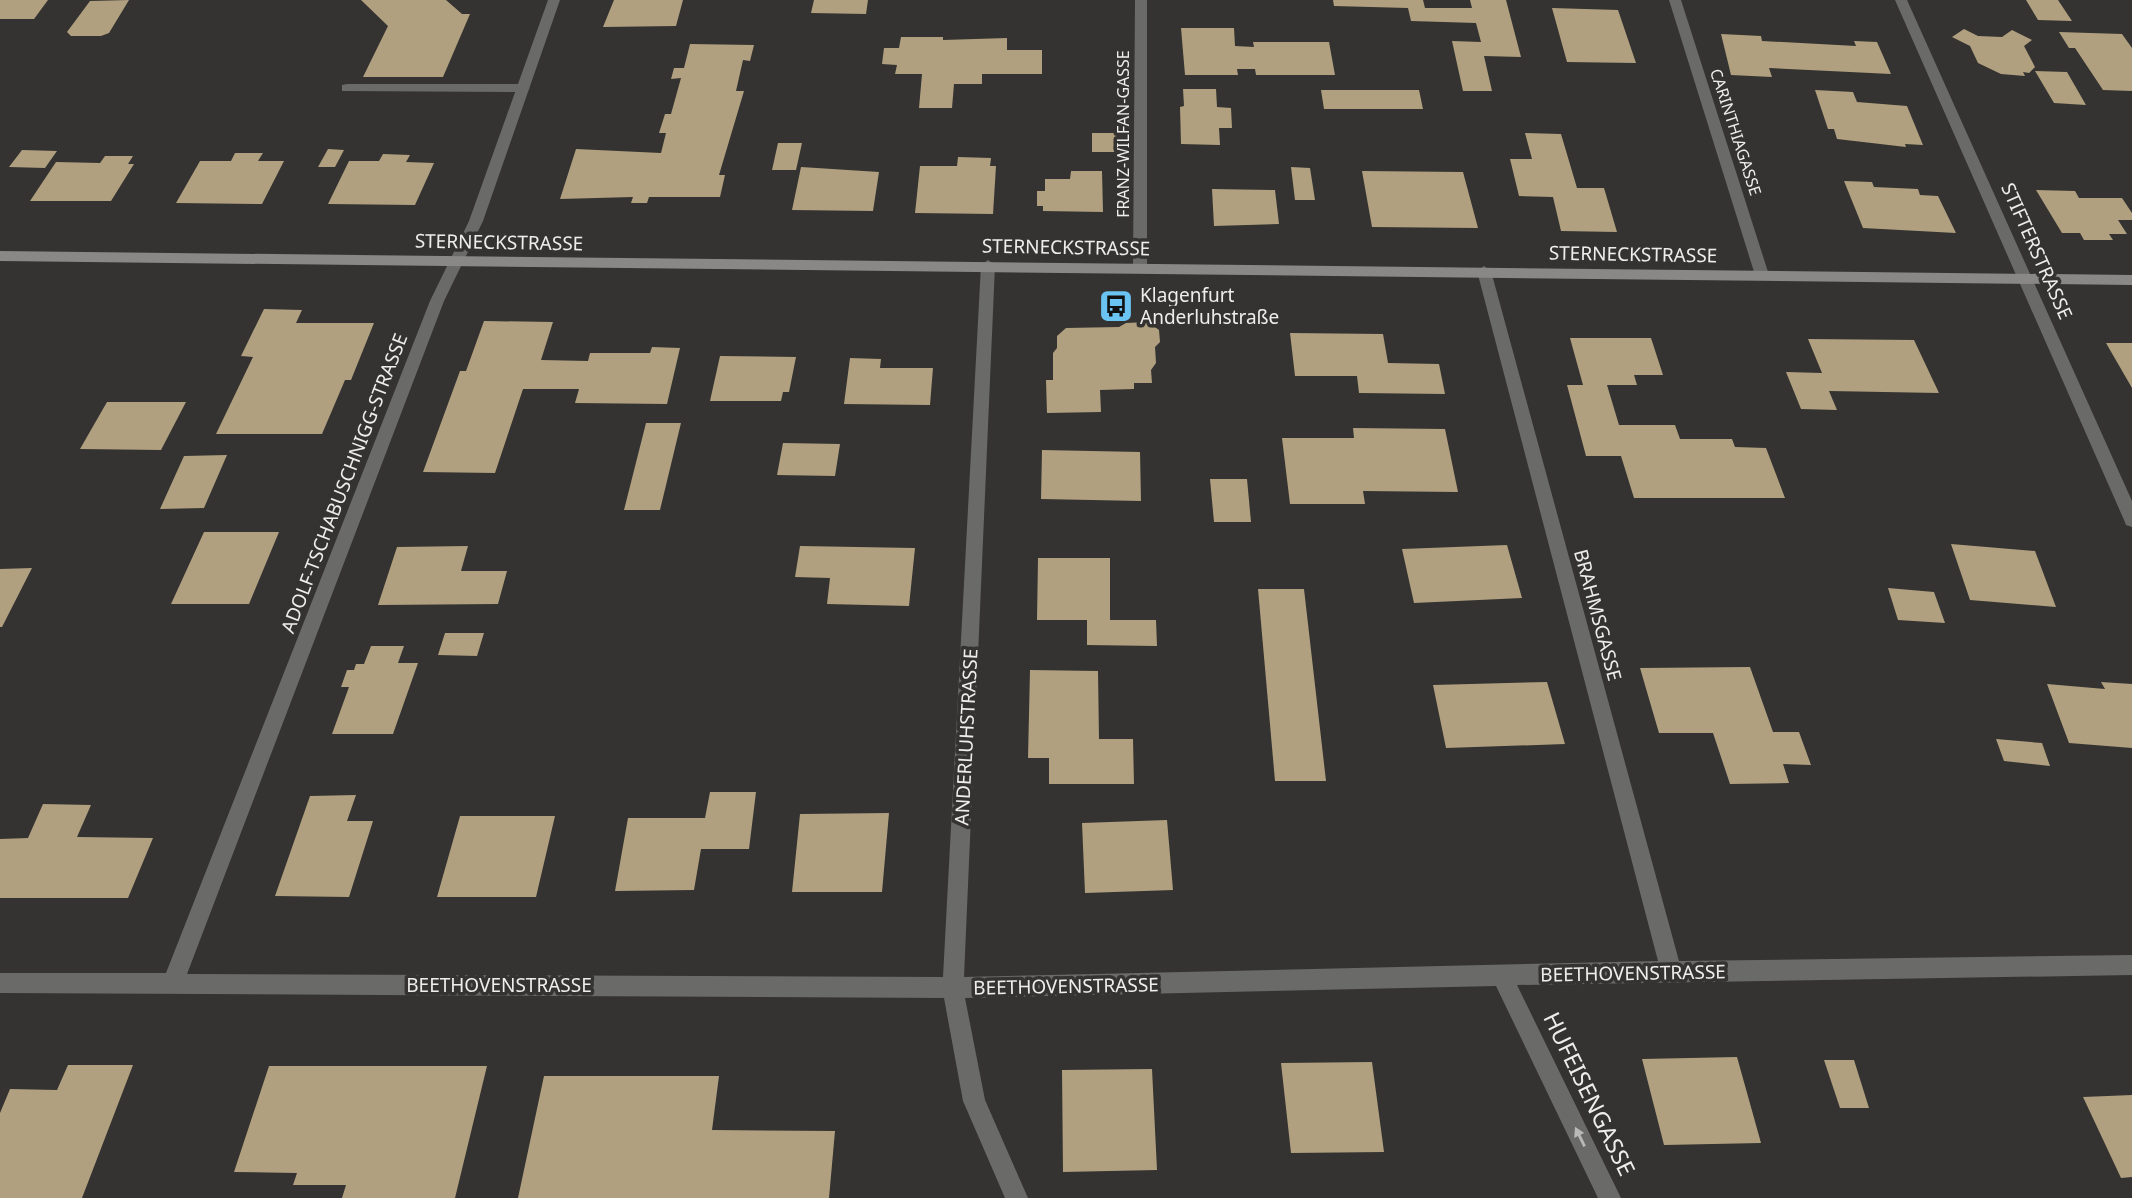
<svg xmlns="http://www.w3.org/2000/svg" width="2132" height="1198" font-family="'Noto Sans',sans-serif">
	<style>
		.building { fill: #b0a07f }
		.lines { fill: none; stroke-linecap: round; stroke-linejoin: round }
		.lane { fill: #6a6a69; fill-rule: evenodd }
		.street { fill: #6a6a69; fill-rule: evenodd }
		.secondary { fill: #898886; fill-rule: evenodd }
		.oneway { fill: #b9b9b8 }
		.labels { text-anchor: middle; stroke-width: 7; stroke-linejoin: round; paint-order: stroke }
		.far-street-label { font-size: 16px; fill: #eeedec; stroke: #343331 }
		.street-label { font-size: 19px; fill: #eeedec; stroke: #343331 }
		.poi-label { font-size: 19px; fill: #eeedec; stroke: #343331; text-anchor: start }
		.near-street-label { font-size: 23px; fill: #eeedec; stroke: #343331 }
	</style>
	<rect width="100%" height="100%" fill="#343331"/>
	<path class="building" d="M0,0H48L34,19H0Z
		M129,0L109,33L101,36H71L67,32L90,1Z
		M361,0H446L462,14H470L443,77H363L388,26Z
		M614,0H683L676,26L603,27Z
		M814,0H868L866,14L811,13Z
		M1333,0H1423L1425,8H1472L1470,0H1506L1521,57L1484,56L1492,91H1463L1452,41L1481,42L1476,23L1411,21L1408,8L1334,6Z
		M2026,0H2058L2072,21L2038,20Z
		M1552,8L1618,10L1636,63L1567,62Z
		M1181,28H1234L1235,46L1254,47L1253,42H1329L1335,75H1256L1255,69H1237L1238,75H1185Z
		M1964,29L1978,36L2002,37L2012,30L2032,40L2024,46L2035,67L2029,73L2023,72L2025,76L2001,74L1978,63L1970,46L1952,37Z
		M2059,32L2122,34L2132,48V91L2103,90L2075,48H2069Z
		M1721,34L1761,36L1762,41L1856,46L1854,41L1877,42L1891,74L1769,68L1772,77L1731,75Z
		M901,37H943V40L1007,38V50H1042V74H982V84H954L952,108H919L922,74H895L897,65L882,64L884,48H899Z
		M690,44L754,45L750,61L743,60L736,91H744L719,175H725L720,197H649L647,203H631L633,197L560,199L576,149L661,153L666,133H659L665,114H671L681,78L671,79L674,68H684Z
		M2035,71L2067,72L2086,105L2054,103Z
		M1183,89H1216L1217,107L1231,108L1232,128H1219L1220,145L1181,144L1180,107L1184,106Z
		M1321,90H1419L1423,109H1324Z
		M1815,90L1853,92L1857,102L1907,106L1923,145L1905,144L1906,147L1837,139L1834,129H1828Z
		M1092,133H1125L1126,152H1092Z
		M1525,133L1561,134L1577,188H1604L1617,232L1561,231L1553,197L1519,196L1510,159H1532Z
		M778,143H802L796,170H772Z
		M328,149L344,150L335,167H318Z
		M22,150L57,151L45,168L9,167Z
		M235,153H263L258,161H284L262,204L176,203L200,161H231Z
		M383,154L410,155L406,162L434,163L415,205L328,204L349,161H379Z
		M105,156H133L128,164H134L111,201H30L56,162L100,163Z
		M958,157L991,158L990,166H996L993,214L915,213L920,166H957Z
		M801,167L879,172L873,211L792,210Z
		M1291,167L1310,168L1315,200H1295Z
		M1071,171H1102L1103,212L1043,211V206H1037V191H1045V179H1070Z
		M1362,171L1463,172L1478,228L1372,227Z
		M1844,181L1872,182L1874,187L1918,189L1920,195L1938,196L1956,233L1863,228Z
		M1212,189L1275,190L1279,224L1214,226Z
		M2036,190L2075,191L2079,198H2122L2132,213V220H2118L2127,234H2109L2113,240H2084L2080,233H2062Z
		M264,309L302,310L296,323H374L351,380H345L322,434H216L253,357L241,356Z
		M484,321L553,322L541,360L588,361L590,353H650L652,347L680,348L667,404L575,403L579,389H523L495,473L423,472L460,371H466Z
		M1148,322L1159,330L1160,342L1155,347L1156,363L1151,370L1152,383H1134V389L1100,390L1101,412L1047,413L1046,380H1053V353L1057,348V336L1066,328L1119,327L1126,323Z
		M1290,333L1383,334L1388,363L1439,364L1445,394L1359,393L1357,376H1295Z
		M1570,338H1651L1663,375H1634L1637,385H1607L1619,425H1675L1680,439H1732L1735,447L1766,448L1785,498H1634L1621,456H1586L1567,385H1583Z
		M1808,339L1914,340L1939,393L1829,391L1837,410L1801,409L1786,372L1822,373Z
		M2106,343H2132V388Z
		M720,356L796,357L789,392H783L781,401H710Z
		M850,358L881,359L880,368H933L930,405L844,404Z
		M107,402H186L161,450L80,449Z
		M646,423H681L660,510H624Z
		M1353,428L1445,429L1458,492L1363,491L1365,504H1290L1282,438H1354Z
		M783,443L840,444L835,476L777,475Z
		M1042,450L1140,452L1141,501L1041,499Z
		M227,455L204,508L160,509L184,456Z
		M1210,479H1247L1251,522H1214Z
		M204,532H279L249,604H171Z
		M1951,544L2035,551L2056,607L1970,600Z
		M1507,545L1522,598L1414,603L1402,549Z
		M468,546L461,571H507L498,604L378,605L397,547Z
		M800,546L915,548L909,606L827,604L830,578L795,577Z
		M1038,558H1110V620H1156L1157,646L1087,645V620H1037Z
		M32,568L2,627H0V569Z
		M1888,588L1934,592L1945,623L1898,620Z
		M1258,589H1304L1326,781H1275Z
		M445,633H484L477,656L438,655Z
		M371,646H404L398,663H418L393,734H332L349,687H341L347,670H354L356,664H364Z
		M1750,667L1773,732H1799L1811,765L1783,764L1789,783L1730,784L1713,733H1659L1640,668Z
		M1030,670L1098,671L1099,739H1133L1134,784H1049V758H1028Z
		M1547,682L1565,744L1446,748L1433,685Z
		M2101,682L2132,684V748L2069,743L2047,684L2105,689Z
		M1996,739L2042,743L2050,766L2004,761Z
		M710,792H756L749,849H701L694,890L615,891L628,818H705Z
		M356,795L347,821H373L349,897L275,896L310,796Z
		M43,804L91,805L77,837L153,838L128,898H0V839L28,838Z
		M889,813L882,892H792L800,814Z
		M460,816H555L536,897H437Z
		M1167,820L1173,890L1085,893L1082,823Z
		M1737,1057L1761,1143L1664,1145L1642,1059Z
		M1824,1060H1854L1869,1108H1840Z
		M1372,1062L1384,1152L1291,1153L1281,1063Z
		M68,1065H133L82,1198H0V1113L10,1089L57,1090Z
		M269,1066H487L455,1198H342L346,1185H293L297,1173L234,1172Z
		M1152,1069L1157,1170L1063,1172L1062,1070Z
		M544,1076H719L712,1130L835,1131L829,1198H518Z
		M2132,1095V1177L2121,1178L2083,1097Z"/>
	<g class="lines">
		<path class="lane" d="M347,84H524L530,88L524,92L342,91V85Z"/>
		<path class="street" d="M548,0H560L483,221L444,301L187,974L943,977L981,265L988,260L995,265L964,977L1658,961L1477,271L1484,266L1491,271L1679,961L2132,955V975L1517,985L1621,1198H1598L1496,986L965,998L985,1100L1028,1198H1005L963,1101L944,998L0,993V973H166L430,301L469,221Z
			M1135,0H1147V268L1140,273L1133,268Z
			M1669,0H1681L1769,275L1767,279H1757L1755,275Z
			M1895,0H1907L2132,501V527L2126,525L2124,520Z"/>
		<path class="secondary" d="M0,251L2132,275V285L0,261Z"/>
	</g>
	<defs><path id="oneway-solid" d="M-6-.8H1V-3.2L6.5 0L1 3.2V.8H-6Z" transform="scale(1.75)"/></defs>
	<use class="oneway" href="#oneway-solid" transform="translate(1580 1137) rotate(-116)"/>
	<defs>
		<g id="bus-square" transform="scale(1.75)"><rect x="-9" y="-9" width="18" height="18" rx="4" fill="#6bc3f2" stroke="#343331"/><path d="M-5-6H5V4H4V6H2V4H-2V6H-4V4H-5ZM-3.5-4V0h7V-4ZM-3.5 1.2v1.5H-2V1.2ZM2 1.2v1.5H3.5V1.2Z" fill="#111"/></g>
	</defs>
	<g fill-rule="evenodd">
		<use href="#bus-square" x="1116" y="306"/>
	</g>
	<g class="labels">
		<g class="far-street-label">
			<text transform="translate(1736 132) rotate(72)" y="6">CARINTHIAGASSE</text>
			<text transform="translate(1123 134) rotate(-90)" y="6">FRANZ-WILFAN-GASSE</text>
		</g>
		<g class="street-label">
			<text transform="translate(499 242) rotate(1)" y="7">STERNECKSTRASSE</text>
			<text transform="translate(1066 247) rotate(1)" y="7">STERNECKSTRASSE</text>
			<text transform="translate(2037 251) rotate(66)" y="7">STIFTERSTRASSE</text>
			<text transform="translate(1633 254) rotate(1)" y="7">STERNECKSTRASSE</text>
			<text transform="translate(344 483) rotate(-69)" y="7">ADOLF-TSCHABUSCHNIGG-STRASSE</text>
			<text transform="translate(1598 615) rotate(75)" y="7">BRAHMSGASSE</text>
			<text transform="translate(966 737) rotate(-87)" y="7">ANDERLUHSTRASSE</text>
			<text transform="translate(1633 973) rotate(-1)" y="7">BEETHOVENSTRASSE</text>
			<text x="499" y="992">BEETHOVENSTRASSE</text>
			<text transform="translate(1066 986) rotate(-1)" y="7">BEETHOVENSTRASSE</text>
		</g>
		<g class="poi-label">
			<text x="1140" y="302">Klagenfurt<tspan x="1140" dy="22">Anderluhstraße</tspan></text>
		</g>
		<g class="near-street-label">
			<text transform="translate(1589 1094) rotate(64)" y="8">HUFEISENGASSE</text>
		</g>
	</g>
</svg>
